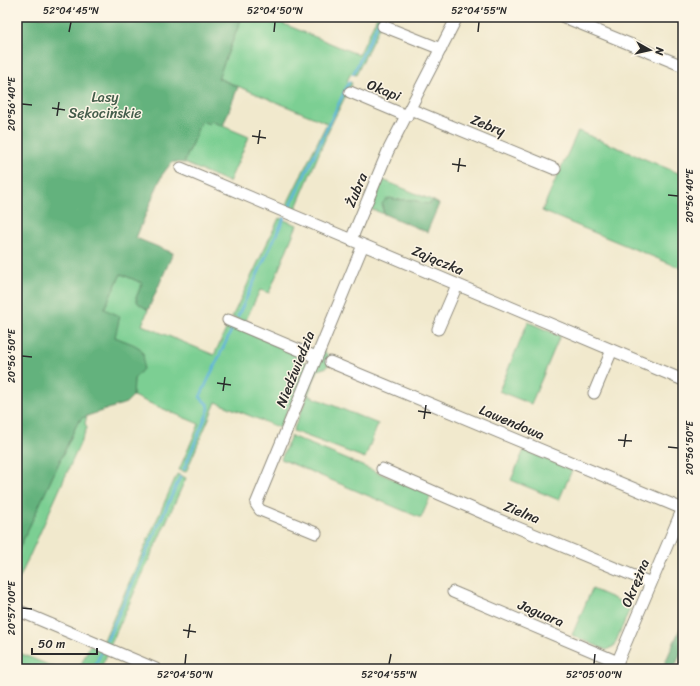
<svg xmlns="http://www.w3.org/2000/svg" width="700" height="686" font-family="Sriracha,sans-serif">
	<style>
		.green { fill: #7bcf93; stroke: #537d5f }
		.forest { fill: #64b27d; stroke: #486e54 }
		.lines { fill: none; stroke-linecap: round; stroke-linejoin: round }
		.stream { stroke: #5eb3da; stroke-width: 2.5 }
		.minor-casing { stroke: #8e8a7c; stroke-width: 13 }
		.minor { stroke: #fff; stroke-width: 11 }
		.ticks { fill: none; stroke: #2b2b2b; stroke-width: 1.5 }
		.labels { text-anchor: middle; stroke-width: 3; stroke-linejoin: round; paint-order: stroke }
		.street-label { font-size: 14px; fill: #2b2b2b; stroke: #fcf5e5 }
		.park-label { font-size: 14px; fill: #435c4a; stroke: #fcf5e5 }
		.neatline { fill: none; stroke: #2b2b2b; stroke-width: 1.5 }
		.ticks-label { font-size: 10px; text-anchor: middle; fill: #2b2b2b }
	</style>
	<rect width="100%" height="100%" fill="#fcf5e5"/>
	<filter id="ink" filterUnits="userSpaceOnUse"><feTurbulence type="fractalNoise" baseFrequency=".025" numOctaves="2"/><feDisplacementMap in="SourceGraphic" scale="8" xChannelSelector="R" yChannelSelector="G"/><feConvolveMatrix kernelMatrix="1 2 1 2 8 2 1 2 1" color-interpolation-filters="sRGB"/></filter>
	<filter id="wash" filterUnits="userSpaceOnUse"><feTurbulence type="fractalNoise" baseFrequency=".012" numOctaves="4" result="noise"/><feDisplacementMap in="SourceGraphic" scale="16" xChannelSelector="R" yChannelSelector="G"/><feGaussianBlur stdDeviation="0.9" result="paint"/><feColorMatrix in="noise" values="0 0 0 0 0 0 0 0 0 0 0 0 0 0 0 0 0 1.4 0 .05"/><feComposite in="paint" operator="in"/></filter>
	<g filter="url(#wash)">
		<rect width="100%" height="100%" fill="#f1e9cd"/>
		<path class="green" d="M242,17H267L359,55L377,17H384L356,75L351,73L347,81L352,83L331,125L295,210L286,206L327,123L218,78Z
			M201,121H211L249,137L229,182L184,163Z
			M578,131L683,175V269L542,211C553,184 566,158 578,131Z
			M383,180L434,201C426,207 421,201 412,200C404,199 398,201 390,198L382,208L384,214L371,209Z
			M279,218L297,225L269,293L260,290L245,322L232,317Z
			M121,274L142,283L136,298L138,303L148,310L142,325L214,355L229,323L303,357L307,366L280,428L216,402L186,472L179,470L199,424L133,396L134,378L143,369L140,348L115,337L104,309Z
			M528,322L560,336L531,404L499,391Z
			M322,350L325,352L330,358L327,367L318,370L308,395L378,424L365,458L293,431L308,395L305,394Z
			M87,416L85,423L87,428L17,584V553L77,424L82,418Z
			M291,436L431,495L421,518L281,459Z
			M524,450L572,470L559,500L511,480Z
			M177,474L186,478L110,646L103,642Z
			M592,589L631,606L614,646L606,650L572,635Z
			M90,645L108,653L100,669H79Z
			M17,652L58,669H17Z"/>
		<path class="forest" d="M17,17H242L218,78L238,87L223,126L211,121L209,124L201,121L184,163L172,162L162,175L136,238L173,253L148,310L138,303L136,298L142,283L121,274L104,309L120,316L115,337C135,346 147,344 143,369L134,379L133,396L126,403L87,416L82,418L77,424L17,553Z
			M390,198C398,201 404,199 412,200C421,201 426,207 434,201L439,204L427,232L384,214L382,204L385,200Z
			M683,622V648L674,669H672L664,665Z"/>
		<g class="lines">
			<path class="stream" d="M353,74L381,17
				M289,208L349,82
				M238,316L284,218
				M184,469L209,409L208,405L200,397L232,329
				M107,640L180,477
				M94,669L101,652"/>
		</g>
	</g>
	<g filter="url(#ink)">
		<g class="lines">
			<g class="minor-casing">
				<path id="minor" d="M564,17L683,66
					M383,26L441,49
					M350,92L407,116
					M410,109L555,169
					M181,168L683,380
					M351,240L388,151L457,17
					M228,320L316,357
					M438,329L457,285
					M330,362L683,509
					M594,393L612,350
					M382,469L485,514L651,583
					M316,533L260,510L256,504L363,245
					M453,592L618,662
					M17,610L156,669
					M615,668L683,508"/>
			</g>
			<use href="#minor" class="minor"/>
		</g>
	</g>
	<path class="ticks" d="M69,32L71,22M274,32L275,22M478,32L479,22M22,104L32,105M52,108L65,110M57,116L59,102M252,136L266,138M258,144L260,130M452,164L466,166M458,172L460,158M668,195L678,196M22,356L32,357M217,383L231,385M223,391L225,377M418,411L431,413M424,419L426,405M618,440L632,441M624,447L626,434M668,447L678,448M22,608L32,609M183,630L196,632M188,638L190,624M185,664L186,654M389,664L391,654M594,664L595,654"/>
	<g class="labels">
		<g class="street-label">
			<text transform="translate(384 90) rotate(22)" y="5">Okapi</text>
			<text transform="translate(488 125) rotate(22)" y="5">Zebry</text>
			<text transform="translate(356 190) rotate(-67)" y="5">Żubra</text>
			<text transform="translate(438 260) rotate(23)" y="5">Zajączka</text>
			<text transform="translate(295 369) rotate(-68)" y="5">Niedźwiedzia</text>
			<text transform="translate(512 422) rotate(23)" y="5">Lawendowa</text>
			<text transform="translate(522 512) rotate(22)" y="5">Zielna</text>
			<text transform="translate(635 583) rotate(-67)" y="5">Okrężna</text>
			<text transform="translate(541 613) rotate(23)" y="5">Jaguara</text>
		</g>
		<g class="park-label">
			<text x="105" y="102">Lasy<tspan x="105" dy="16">Sękocińskie</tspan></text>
		</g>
	</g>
	<rect width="700" height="686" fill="none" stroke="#fcf5e5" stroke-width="44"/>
	<g transform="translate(650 50) rotate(98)" stroke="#fcf5e5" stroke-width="3" paint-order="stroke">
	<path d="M0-3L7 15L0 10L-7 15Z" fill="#2b2b2b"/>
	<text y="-6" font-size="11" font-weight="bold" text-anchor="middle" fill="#2b2b2b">N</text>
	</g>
	<path d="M32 648v6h65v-6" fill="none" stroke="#2b2b2b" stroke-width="2"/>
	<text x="38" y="648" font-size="12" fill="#2b2b2b" stroke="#fcf5e5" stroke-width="3" paint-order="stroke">50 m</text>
	<rect x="22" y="22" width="656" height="642" class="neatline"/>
	<g class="ticks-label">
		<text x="71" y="14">52°04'45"N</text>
		<text x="275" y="14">52°04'50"N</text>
		<text x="479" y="14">52°04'55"N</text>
		<text transform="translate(11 104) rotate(-90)" y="4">20°56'40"E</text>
		<text transform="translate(689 196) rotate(-90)" y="4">20°56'40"E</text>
		<text transform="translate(11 356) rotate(-90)" y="4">20°56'50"E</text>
		<text transform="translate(689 448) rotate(-90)" y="4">20°56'50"E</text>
		<text transform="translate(11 608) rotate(-90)" y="4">20°57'00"E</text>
		<text x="185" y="678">52°04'50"N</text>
		<text x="389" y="678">52°04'55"N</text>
		<text x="594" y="678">52°05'00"N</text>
	</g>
</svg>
